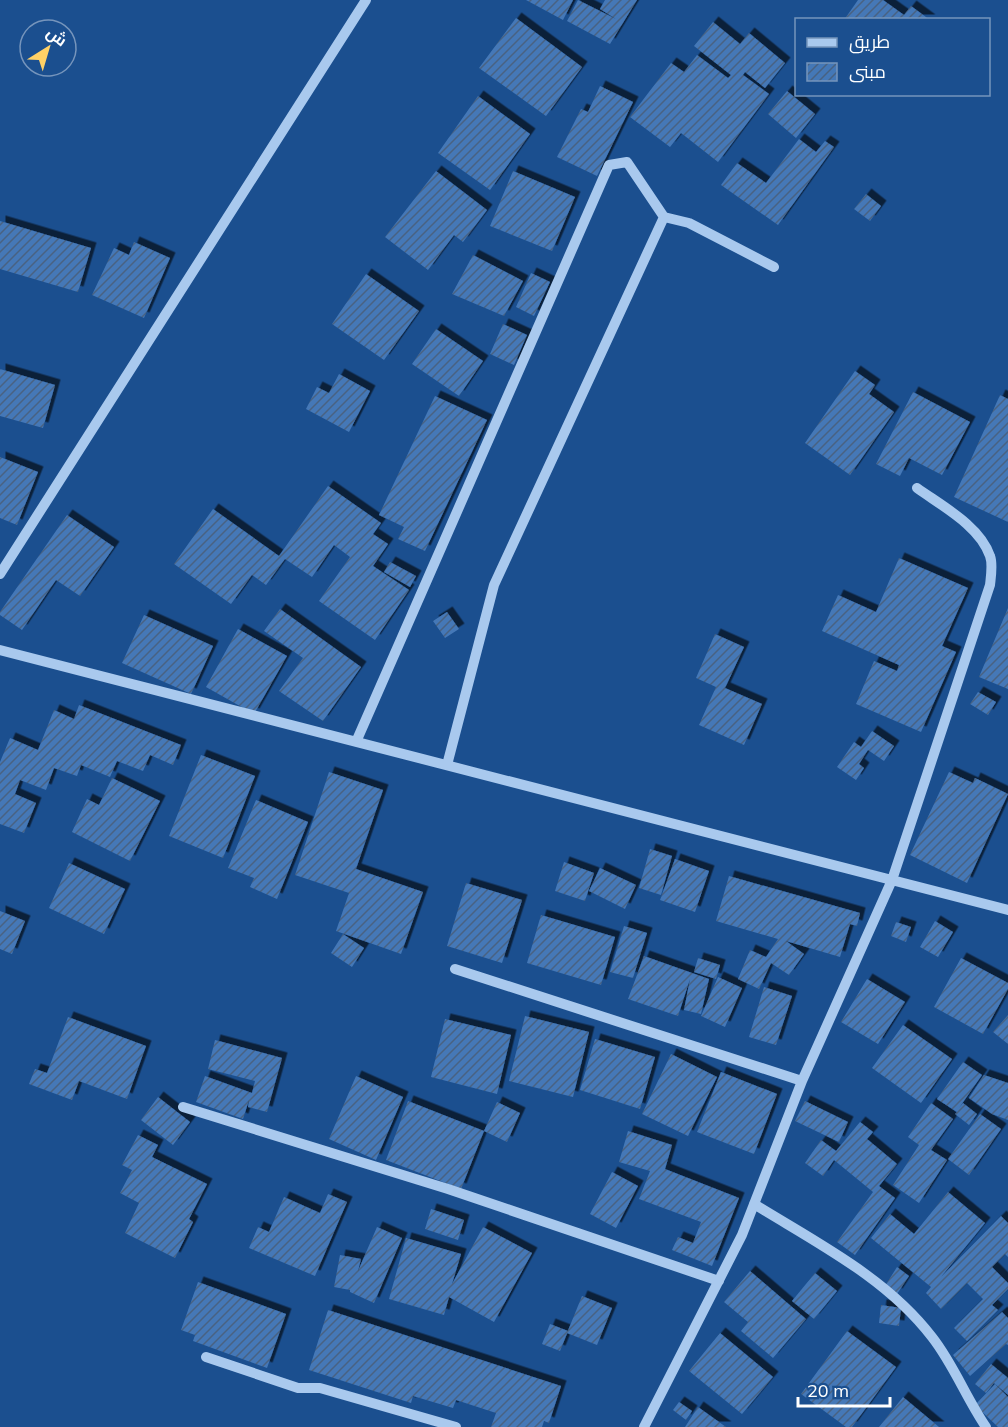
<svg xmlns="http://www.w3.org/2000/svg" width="1008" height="1427" font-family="Mulish,Cairo,sans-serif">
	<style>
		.building { fill: url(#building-hatch); filter: url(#shadow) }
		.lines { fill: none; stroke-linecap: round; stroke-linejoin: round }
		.minor { stroke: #a9c9ee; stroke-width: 10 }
	</style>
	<defs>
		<pattern id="building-hatch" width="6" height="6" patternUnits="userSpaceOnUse" patternTransform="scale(1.5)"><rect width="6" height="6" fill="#4478b7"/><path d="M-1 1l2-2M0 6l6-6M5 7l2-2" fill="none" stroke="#486282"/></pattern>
		<filter id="shadow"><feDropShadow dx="5.5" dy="-5.5" stdDeviation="0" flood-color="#0009"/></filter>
	</defs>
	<rect width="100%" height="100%" fill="#1b4f8f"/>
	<path class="building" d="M526,0H573L563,20Z
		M578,0L616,19L600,9L605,0H637L610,44L567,21Z
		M858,0H883L904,15L911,6L930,20H844Z
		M516,18L582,67L546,116L479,68Z
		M713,22L740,44L749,33L785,63L765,88L745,72L743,75L769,94L718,162L681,133L670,147L630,117L671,63L684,72L697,55L728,78L731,75L694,46Z
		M600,86L633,102L597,176L557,157L581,109L588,112Z
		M787,91L815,114L796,138L768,114Z
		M478,96L530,134L490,190L438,153Z
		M799,139L816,152L825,141L834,147L778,225L721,185L737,163L766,183Z
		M436,171L487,210L463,242L454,235L428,270L385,237Z
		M513,171L575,197L552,251L490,226Z
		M866,194L881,206L870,221L854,209Z
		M0,221L91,248L78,292L0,269Z
		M134,242L170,258L144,318L92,295L114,248L129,255Z
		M473,255L523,281L504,316L452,294Z
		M531,273L550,282L534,316L516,307Z
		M366,274L419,311L384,360L332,324Z
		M503,324L527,335L514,365L490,354Z
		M436,329L483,361L459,396L412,364Z
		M0,369L55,385L43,428L0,416Z
		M855,371L875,385L869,394L894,412L850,475L805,443Z
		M339,374L370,391L349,432L306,409L317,387L329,393Z
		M913,392L970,422L942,475L909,458L900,476L876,464Z
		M1000,395L1008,399V522L954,497Z
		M435,396L487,420L425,551L398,539L404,527L379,515Z
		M0,457L38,472L17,525L0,518Z
		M328,486L381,523L373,534L388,544L373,566L409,590L375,640L319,601L350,557L334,545L312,577L285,559L266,585L252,575L231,604L174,564L213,509L279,556Z
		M67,515L114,547L80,596L56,580L22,630L0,615V612Z
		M899,558L968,588L942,646L956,652L921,732L856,704L874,661L897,671L899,665L822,631L838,595L876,612Z
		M390,562L416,576L410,587L384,572Z
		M1008,608V689L979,677Z
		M280,609L361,667L323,721L279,691L303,658L264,631Z
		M447,612L459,629L445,638L433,621Z
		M144,615L213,646L191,694L122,663Z
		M238,629L287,656L254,714L206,687Z
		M715,634L744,647L725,688L762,704L744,745L699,725L716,687L696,678Z
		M978,692L996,702L988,715L970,704Z
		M79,705L181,745L173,765L150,755L143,771L117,761L110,777L81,765L77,776L54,768L46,790L20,780L15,794L36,803L24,833L0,824V762L10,738L38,750L54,710L74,719Z
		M872,731L894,746L884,761L868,750L859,764L864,768L856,780L837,767L854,742L861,747Z
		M201,755L255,776L223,858L169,836Z
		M329,772L383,790L356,869L423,892L401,954L336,931L349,893L295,875Z
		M949,772L973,783L975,778L1008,794L967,883L910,855Z
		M112,778L160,801L130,861L72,832L87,799L99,805Z
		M256,800L308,822L277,899L250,887L254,878L228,868Z
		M650,849L672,856L661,895L639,888Z
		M675,859L709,871L695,912L660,900Z
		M564,862L594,873L585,901L555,891Z
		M69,863L125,889L104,934L49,908Z
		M600,868L636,885L625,909L589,891Z
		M729,876L860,913L857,926L850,924L840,957L786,941L804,954L789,975L771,963L759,989L738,979L750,950L766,957L778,939L716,921Z
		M466,883L522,900L502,963L447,946Z
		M0,911L25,921L12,954L0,949Z
		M541,915L615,937L601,985L527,963Z
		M935,921L953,932L938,957L920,947Z
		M896,922L911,927L906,942L891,936Z
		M624,926L647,933L633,978L610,972Z
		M343,934L364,948L352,967L331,953Z
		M644,956L709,979L701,1014L684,1010L690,979L678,1016L628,999Z
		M698,958L720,965L716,979L694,972Z
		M961,958L1008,983V989L983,1034L934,1007Z
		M718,977L742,988L725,1027L701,1016Z
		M867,979L905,1002L878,1044L841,1022Z
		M764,987L792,996L776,1045L749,1037Z
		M1008,1015V1044L993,1032Z
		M525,1016L589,1032L573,1097L509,1081Z
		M68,1017L146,1046L127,1099L79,1081L72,1100L29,1084L35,1069L47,1073Z
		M445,1019L511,1035L497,1094L431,1077Z
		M903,1025L952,1059L921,1103L872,1068Z
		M595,1039L655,1057L640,1109L580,1090Z
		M215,1040L282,1058L267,1112L248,1107L249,1100L243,1119L196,1102L205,1076L252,1093L255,1081L208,1069Z
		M671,1054L717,1077L688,1136L642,1114Z
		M963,1062L982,1075L959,1108L963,1103L977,1114L969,1125L955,1114L957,1112L937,1099Z
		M721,1072L777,1094L754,1154L697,1132Z
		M984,1075L1008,1083V1120L992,1114L969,1098Z
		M356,1076L403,1097L376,1160L329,1139Z
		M158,1097L190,1122L173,1145L141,1120Z
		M408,1101L484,1131L461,1189L386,1160Z
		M805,1101L848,1122L839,1142L795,1121Z
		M497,1102L520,1113L507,1142L484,1131Z
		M931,1103L953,1119L931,1150L947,1160L919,1203L893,1185L919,1145L908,1137Z
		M980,1114L1001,1129L969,1175L948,1159Z
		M860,1122L873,1132L867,1139L897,1164L879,1186L895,1198L855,1255L837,1242L873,1192L834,1160L823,1176L805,1163L821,1140L836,1151Z
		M628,1131L672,1145L665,1169L739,1198L712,1266L672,1250L678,1237L693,1243L701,1222L639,1199L650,1171L619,1162Z
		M138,1135L158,1145L152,1157L207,1184L189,1219L193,1222L175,1258L125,1233L139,1203L120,1193L132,1170L122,1165Z
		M612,1172L638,1186L616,1228L590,1214Z
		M948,1192L985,1223L941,1277L1001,1216L1008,1223V1257L1005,1254L992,1267L1008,1283V1289L992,1305L998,1310L967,1341L954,1328L983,1299L967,1283L941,1309L926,1293L931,1287L871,1238L890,1214L914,1234Z
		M328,1194L347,1202L315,1276L249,1248L258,1227L269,1232L284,1197L320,1213Z
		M431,1209L464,1220L458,1240L425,1229Z
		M377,1227L402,1238L374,1303L350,1292V1290L334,1287L340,1255L361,1259L358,1271Z
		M483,1227L532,1253L494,1322L449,1297L444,1315L389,1299L406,1238L461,1254L452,1284Z
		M897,1267L909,1276L897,1294L885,1286Z
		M750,1271L806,1319L773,1358L741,1331L748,1322L724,1302Z
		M815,1273L837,1291L814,1319L792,1301Z
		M198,1282L286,1314L267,1368L193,1341L195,1335L181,1330Z
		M582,1296L612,1308L597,1345L567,1333Z
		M881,1305L901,1308L899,1326L879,1323Z
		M328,1310L561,1386L549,1423L544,1421L542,1427H491L496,1413L456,1400L453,1408L413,1396L411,1403L309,1370Z
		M1002,1312L1008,1318V1345L1006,1344L970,1376L953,1355Z
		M550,1324L568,1331L560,1351L542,1344Z
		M847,1331L896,1367L852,1427H846L801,1394Z
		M720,1333L773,1377L742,1414L689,1371Z
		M991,1364L1008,1378V1395L994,1383L986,1393L975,1384Z
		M995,1384L1008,1397V1427H998L975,1405Z
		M903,1397L939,1427H879Z
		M679,1402L692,1411L686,1420L673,1410Z
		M698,1407L726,1427H685Z"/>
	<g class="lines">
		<path class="minor" d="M0,574L366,0
			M0,650L1008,910
			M356,742L609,165L627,162L664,217L689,223L774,267
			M447,765L494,585L664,217
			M455,969L802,1081
			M183,1107L448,1189L719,1281
			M754,1204C817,1243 887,1278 932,1337C954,1365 966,1398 986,1427
			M206,1357L298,1388H320L456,1427
			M644,1427L742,1235L802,1081L892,880L990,585C991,576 993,564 990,556C980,526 942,506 917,488"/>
	</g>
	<rect x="795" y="18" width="195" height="78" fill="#1b4f8f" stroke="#7695bc" stroke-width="1.5"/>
	<rect x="807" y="38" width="30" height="9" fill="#a9c9ee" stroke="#7695bc" stroke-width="1.5"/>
	<text x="849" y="48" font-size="18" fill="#ffffff">طريق</text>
	<rect x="807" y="63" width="30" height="18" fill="url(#building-hatch)" stroke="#7695bc" stroke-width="1.5"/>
	<text x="849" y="78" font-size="18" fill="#ffffff">مبنى</text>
	<g transform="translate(48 48) rotate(37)"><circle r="28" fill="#1b4f8f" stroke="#7695bc" stroke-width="1.5"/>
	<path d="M0-4.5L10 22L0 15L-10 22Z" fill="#ffd166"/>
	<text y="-9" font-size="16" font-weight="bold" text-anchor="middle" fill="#ffffff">ش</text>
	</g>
	<path d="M798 1397v9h92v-9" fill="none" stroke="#ffffff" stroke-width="3"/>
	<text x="807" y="1397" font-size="18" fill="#ffffff" stroke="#1b4f8f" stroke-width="4.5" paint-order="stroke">20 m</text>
</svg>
